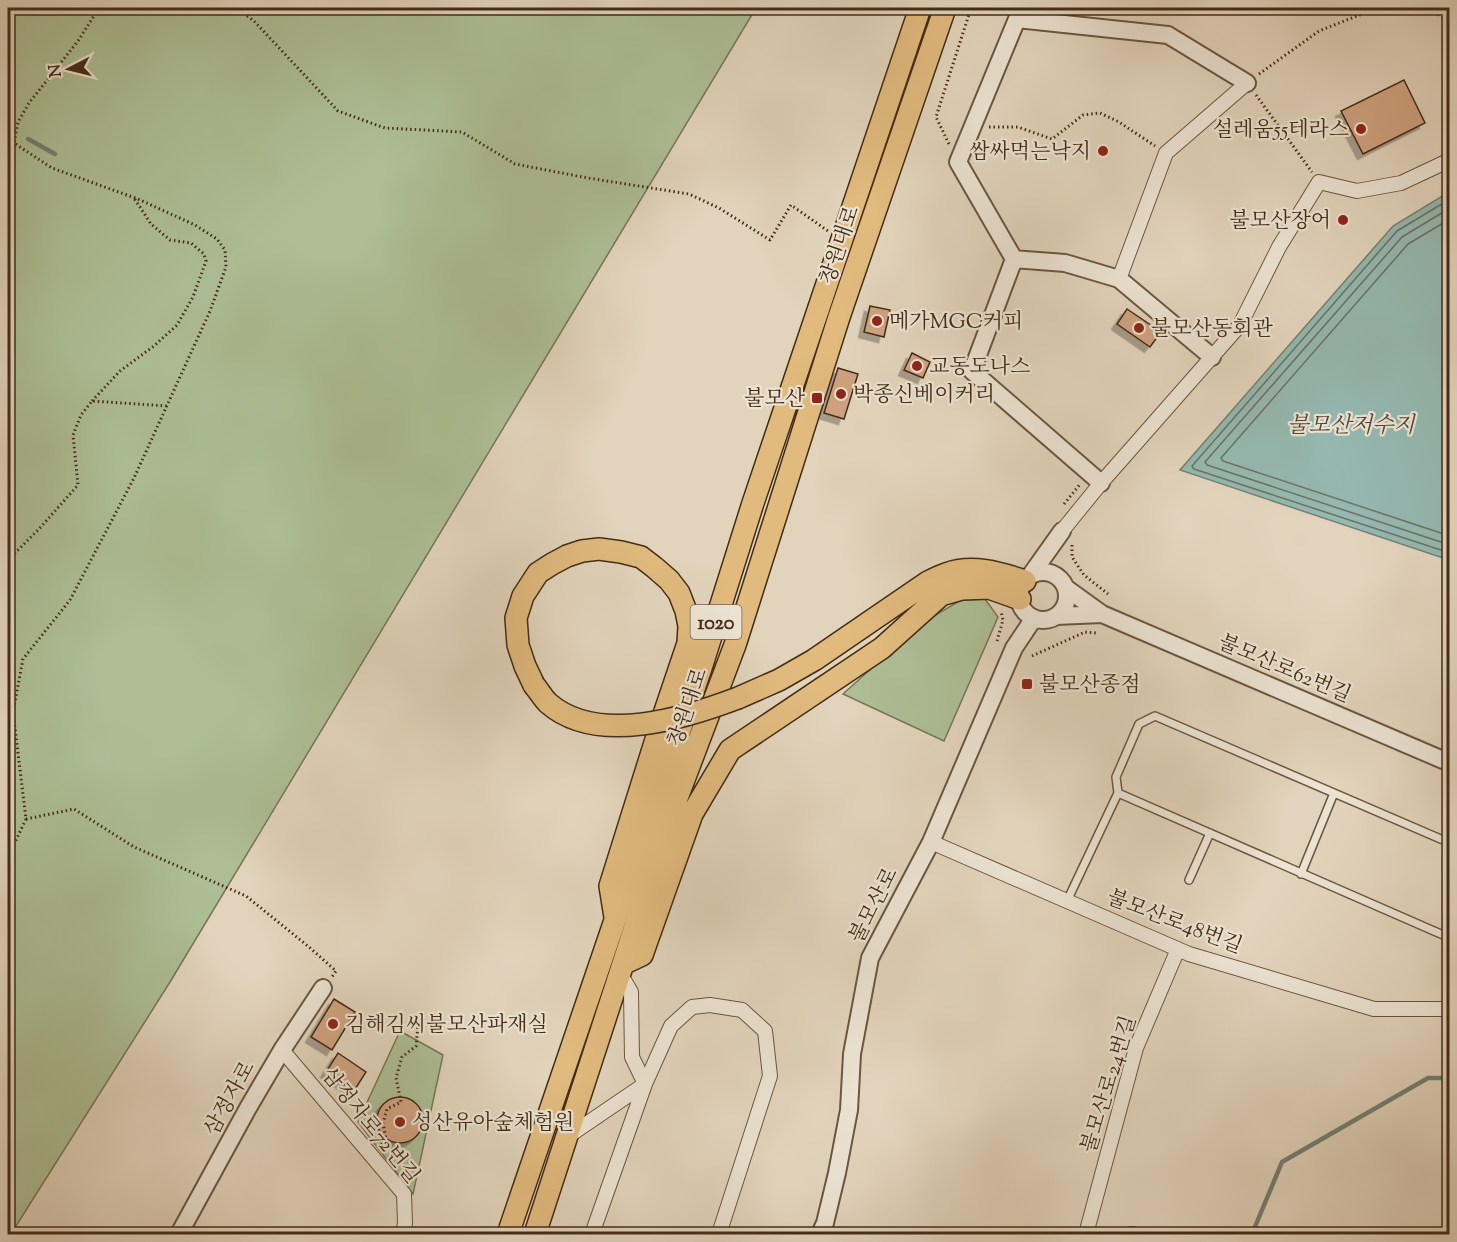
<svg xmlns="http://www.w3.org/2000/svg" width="1457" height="1242" font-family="'Sorts Mill Goudy','Noto Serif KR',serif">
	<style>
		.green { fill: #adbe95; stroke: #787556; stroke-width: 1.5 }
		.water { fill: #95b8b0; stroke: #748072; stroke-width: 1.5 }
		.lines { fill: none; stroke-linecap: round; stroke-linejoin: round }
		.shore { stroke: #6c7263; stroke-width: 1.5 }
		.stream { stroke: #748072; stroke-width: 4.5 }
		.building { fill: #d0a380; stroke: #432c16; stroke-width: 1.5; filter: url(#shadow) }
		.service-casing { stroke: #6b5640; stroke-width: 10 }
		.minor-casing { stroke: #6b5640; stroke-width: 16 }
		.tertiary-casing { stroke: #6b5640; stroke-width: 20 }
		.primary-casing { stroke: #432c16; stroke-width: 24 }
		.path { stroke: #432c16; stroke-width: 3; stroke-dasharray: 1.5 3; stroke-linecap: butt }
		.service { stroke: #ece3d3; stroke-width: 7 }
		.minor { stroke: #ece3d3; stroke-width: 14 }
		.tertiary { stroke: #ece3d3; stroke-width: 16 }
		.primary { stroke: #e1ba7e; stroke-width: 21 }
		.primary-bridge-casing { stroke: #432c16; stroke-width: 24; stroke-linecap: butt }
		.primary-bridge { stroke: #e1ba7e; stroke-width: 21 }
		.poi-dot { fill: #8f2418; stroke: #ece3d3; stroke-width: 2 }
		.labels { text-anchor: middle; stroke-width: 4.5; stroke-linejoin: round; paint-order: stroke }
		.shield { fill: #ece3d3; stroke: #76634f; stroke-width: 1.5 }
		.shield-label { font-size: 20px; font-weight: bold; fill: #432c16 }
		.poi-label { font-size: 21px; fill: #432c16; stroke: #ece3d3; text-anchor: start }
		.street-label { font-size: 21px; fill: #432c16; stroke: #ece3d3 }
		.water-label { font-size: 22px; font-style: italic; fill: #534835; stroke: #ece3d3 }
	</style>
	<defs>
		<filter id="shadow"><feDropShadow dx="-5.5" dy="5.5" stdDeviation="0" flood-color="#0004"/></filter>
	</defs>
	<rect width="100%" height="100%" fill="#e2d4bc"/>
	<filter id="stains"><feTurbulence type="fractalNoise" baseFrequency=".00333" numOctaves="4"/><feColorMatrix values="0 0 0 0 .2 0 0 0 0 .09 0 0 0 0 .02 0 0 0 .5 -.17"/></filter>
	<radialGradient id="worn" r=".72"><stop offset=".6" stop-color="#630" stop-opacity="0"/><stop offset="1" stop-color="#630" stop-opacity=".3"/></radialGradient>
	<path class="green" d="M8,8H756L170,982L11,1234H8Z
		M985,599L998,617L944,741L843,694L922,623L961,600Z
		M400,1031L443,1055L413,1194L358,1122Z"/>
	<path class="water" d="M1449,192V560L1180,470L1393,226Z"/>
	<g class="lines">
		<path class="shore" d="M1450,199L1397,231L1192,466L1194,469L1450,553
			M1450,208L1402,237L1205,462L1207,465L1450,545
			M1450,219L1408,244L1221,458L1223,461L1450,536"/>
		<path class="stream" d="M8,126L14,131
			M28,139L55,154
			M1252,1234L1282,1162L1428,1078H1450"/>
	</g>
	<path class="building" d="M1404,80L1425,123L1363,154L1341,111Z
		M870,306L890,310L884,337L864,332Z
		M1127,309L1161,332L1150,347L1117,324Z
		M912,353L930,362L923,378L904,370Z
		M838,368L858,374L844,419L824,413Z
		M334,999L355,1012L332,1050L311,1037Z
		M338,1053L366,1072L354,1091L326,1072Z
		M377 1120a23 23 0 1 1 46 0a23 23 0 1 1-46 0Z"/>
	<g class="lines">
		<g class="service-casing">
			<path id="service" d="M1118,793L1450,938
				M1301,874L1334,793
				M1189,880L1210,833
				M1067,901L1118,793L1116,777L1139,724L1155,716L1450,843"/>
		</g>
		<g class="minor-casing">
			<path id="minor" d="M1119,279L1166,153L1247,83
				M1062,531L1101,483L1240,325L1279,247L1319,182L1357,191L1401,183L1450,160
				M931,842L1189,954L1374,1009H1444L1450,1007
				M282,1050L404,1194L405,1223L403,1234
				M567,1137L645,1084L632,1057L631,992L621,975
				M592,1234L645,1084L671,1026L692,1007L710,1005L742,1010L765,1031L770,1076L719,1234
				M1086,1234L1136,1048L1178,949
				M1132,1234H1133"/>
		</g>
		<g class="tertiary-casing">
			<path id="tertiary" d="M1014,259L958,162L1017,19L1168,35L1247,83
				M1101,483L972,371L1014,259L1065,263L1119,279L1212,357
				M1019 596a24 24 0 1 1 48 0a24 24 0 1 1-48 0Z
				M1030,576L1062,531
				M1066,588L1102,614L1450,763
				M1056,616L1102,614
				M179,1234L248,1108L282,1050L323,988
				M820,1234L825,1223L837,1173L849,1110L852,1054L870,958L931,842L1014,648L1034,618"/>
		</g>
		<g class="primary-casing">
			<path id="primary" d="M534,685L525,666L518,645L516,618L523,596L538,573L552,564L567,556L582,551L599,549L621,552L641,557L654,567L669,580L679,593L686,611L689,626L688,643L663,717L610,886L615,917
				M738,698L779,680L814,660L928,582C934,579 940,576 946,574C972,564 1000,573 1025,581
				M625,963L642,955L692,814L730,750L882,648L941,595L962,589L989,588L1020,599
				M508,1234L701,668L753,503L920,8
				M535,1234L677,798L735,645L839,317L945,8"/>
		</g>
		<path class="path" d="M236,8L254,21L338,111L385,128L462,132L515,164L588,178L689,194L719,208L770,240L791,205L828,231
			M1426,8L1450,21
			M1259,74L1319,31L1377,8
			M1256,95L1312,172
			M989,127H1018L1052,139L1083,115L1100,113L1119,122L1155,146
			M949,144L936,117L971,8
			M92,401L120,371L154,346L177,325L193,297L206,261L204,254L191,243L170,240L151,224L134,198
			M1064,504L1081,483
			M1072,545V557L1084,575L1108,594
			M8,560L39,529L78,485L73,435L81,415L92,401L167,406
			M997,641L1003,620L1001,611
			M1032,656L1085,632L1096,633
			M26,819L74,809L134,847L246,896L309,947L336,971L332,977
			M8,857L26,819L13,712L23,659L70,600L134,478L210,311L226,267L225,250L217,239L195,225L138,199L52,168L14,143L18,122L29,103L78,41L99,8
			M381,1144L386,1139L383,1123L387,1109L401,1102L396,1078L402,1057L416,1046L418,1026"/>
		<use href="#service" class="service"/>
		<use href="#minor" class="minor"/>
		<use href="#tertiary" class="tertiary"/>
		<use href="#primary" class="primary"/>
		<g class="primary-bridge-casing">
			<path id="primary-bridge" d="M534,685C539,691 543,698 548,703C597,746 685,718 738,698"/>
		</g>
		<use href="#primary-bridge" class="primary-bridge"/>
	</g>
	<g class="poi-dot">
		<circle cx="1361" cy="129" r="6"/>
		<circle cx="1103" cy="151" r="6"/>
		<circle cx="1343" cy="220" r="6"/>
		<circle cx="877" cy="321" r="6"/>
		<circle cx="1139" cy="328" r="6"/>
		<circle cx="917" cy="366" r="6"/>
		<circle cx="841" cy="394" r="6"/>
		<rect x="811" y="392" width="12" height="12" rx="3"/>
		<rect x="1021" y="678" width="12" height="12" rx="3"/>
		<circle cx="333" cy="1024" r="6"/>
		<circle cx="400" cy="1122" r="6"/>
	</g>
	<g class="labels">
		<rect class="shield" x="690.5" y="605" width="51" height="34" rx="4.5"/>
		<g class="shield-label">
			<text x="716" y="629">1020</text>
		</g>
		<g class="poi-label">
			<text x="1349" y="136" text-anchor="end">설레움55테라스</text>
			<text x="1091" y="158" text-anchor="end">쌈싸먹는낙지</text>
			<text x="1331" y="227" text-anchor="end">불모산장어</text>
			<text x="889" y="328">메가MGC커피</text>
			<text x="1151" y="335">불모산동회관</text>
			<text x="929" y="373">교동도나스</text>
			<text x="853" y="401">박종신베이커리</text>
			<text x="805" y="405" text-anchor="end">불모산</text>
			<text x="1039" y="691">불모산종점</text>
			<text x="345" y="1031">김해김씨불모산파재실</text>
			<text x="412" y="1129">성산유아숲체험원</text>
		</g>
		<g class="street-label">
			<text transform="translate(839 245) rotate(-71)" y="7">창원대로</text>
			<text transform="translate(1285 668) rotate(23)" y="7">불모산로62번길</text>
			<text transform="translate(687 707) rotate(-71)" y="7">창원대로</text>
			<text transform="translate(873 905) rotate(-63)" y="7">불모산로</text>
			<text transform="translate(1175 921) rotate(21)" y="7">불모산로48번길</text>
			<text transform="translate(1108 1084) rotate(-73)" y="7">불모산로24번길</text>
			<text transform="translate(229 1098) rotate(-61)" y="7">삼정자로</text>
			<text transform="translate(371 1125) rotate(51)" y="7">삼정자로72번길</text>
		</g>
		<g class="water-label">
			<text x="1351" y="432">불모산저수지</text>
		</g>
	</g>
	<rect width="1457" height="1242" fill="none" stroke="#e2d4bc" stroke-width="30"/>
	<rect x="9" y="9" width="1439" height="1224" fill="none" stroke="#432c16" stroke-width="3"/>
	<rect x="15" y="15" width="1427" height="1212" fill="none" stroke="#432c16" stroke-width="1.5"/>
	<g transform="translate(69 69) rotate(263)" stroke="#ece3d3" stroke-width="4.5" paint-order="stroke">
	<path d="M0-4.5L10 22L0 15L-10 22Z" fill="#432c16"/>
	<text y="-9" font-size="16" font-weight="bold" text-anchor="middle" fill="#432c16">N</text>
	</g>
	<rect width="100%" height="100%" filter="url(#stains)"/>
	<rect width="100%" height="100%" fill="url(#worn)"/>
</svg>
